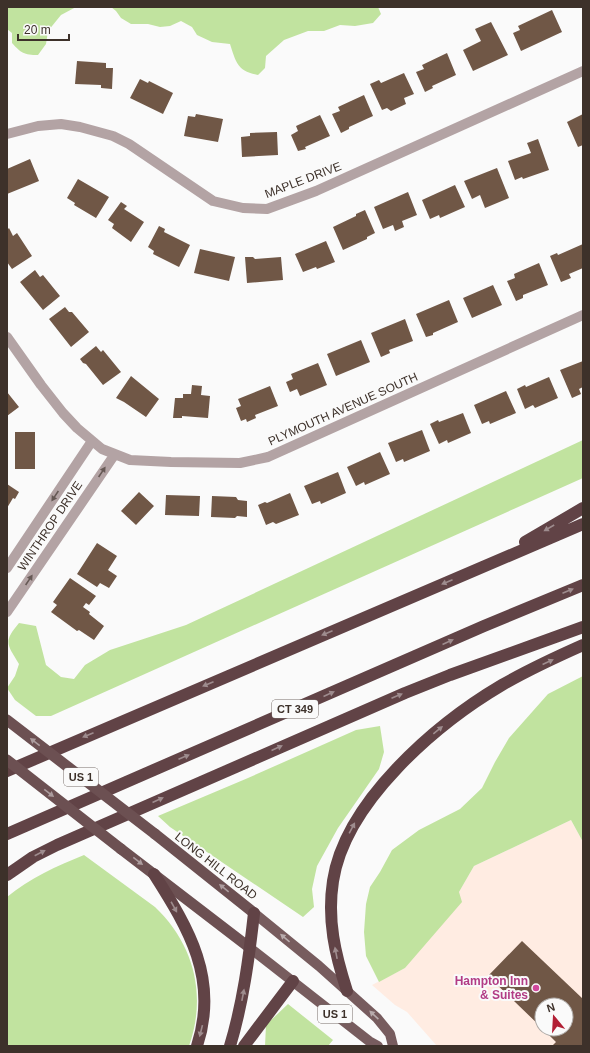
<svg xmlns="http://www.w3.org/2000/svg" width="590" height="1053" font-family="Arial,sans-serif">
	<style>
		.commercial { fill: #ffece2; fill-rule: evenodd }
		.green { fill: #c1e39f }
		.building { fill: #705746 }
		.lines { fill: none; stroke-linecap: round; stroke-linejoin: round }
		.minor { stroke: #b3a3a4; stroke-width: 10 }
		.primary { stroke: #775c5e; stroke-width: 10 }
		.trunk { stroke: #6c5052; stroke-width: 11 }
		.motorway { stroke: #614346; stroke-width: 12 }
		.trunk-bridge { stroke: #6c5052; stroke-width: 11 }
		.oneway { fill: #665955 }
		.oneway2 { fill: #9e8c8e }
		.oneway3 { fill: #ac9c9e }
		.oneway4 { fill: #b8abac }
		.hotel-dot { fill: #d1479c; stroke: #fafafa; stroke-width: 1.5 }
		.labels { text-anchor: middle; stroke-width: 4; stroke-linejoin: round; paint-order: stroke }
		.shield { fill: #fafafa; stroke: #766d68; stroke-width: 1 }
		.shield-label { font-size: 11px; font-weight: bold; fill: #3d312a }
		.street-label { font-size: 12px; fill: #3d312a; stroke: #fafafa }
		.hotel-label { font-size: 12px; font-weight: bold; fill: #b23c85; stroke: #fafafa; text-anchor: end }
	</style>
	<rect width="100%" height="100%" fill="#fafafa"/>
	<path class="commercial" d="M571,820L583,842V1046H437L407,1012L395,1005L372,985L405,968L459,892L474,866ZM542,1005H566V1029H542Z"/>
	<path class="green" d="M7,7H76L61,15L48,31L46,44L38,55C24,55 21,53 12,43V33L7,29Z
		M111,7H378L381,14L373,23L355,26L340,25L324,31H308L284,40L266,56L265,68L258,75C237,71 236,62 230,44L212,42L197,35L192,27L181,21L170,26L160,27L148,24H131L121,18L116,11Z
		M583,440V478L51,716H36L15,700L7,688L15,676L19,664C7,644 3,642 19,623L36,626L46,665L61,677L74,679L85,665L110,650L186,625Z
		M583,676V842L571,820L474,866L459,892L462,902L405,968L379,982L366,956L364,932L366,904L370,887L380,872L392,850L419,830L460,809L482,788L495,762L509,738L548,694Z
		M380,726L384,752L379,769L338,828L317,866L312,889L314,907L303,917L170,827L158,816L248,778L356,730Z
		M84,855L155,907C194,944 207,995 189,1046H7V897C30,878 57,866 84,855Z
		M288,1004L333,1040L328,1046H265L266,1025Z"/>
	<path class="building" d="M552,10L562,32L521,51L513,33L520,30L518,26Z
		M491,22L508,55L473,71L463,50L481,41L475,29Z
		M447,53L456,75L432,86L433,88L425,92L416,72L424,69L422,65Z
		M77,61L106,63V68H113L112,89L101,88V85L75,84Z
		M404,73L414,94L404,98L406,104L391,111L387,108L382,110L370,84L379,80L381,83Z
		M140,79L148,83L149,81L173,93L163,114L130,98Z
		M364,95L373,116L349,127V129L341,133L332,114L340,111L338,107Z
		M196,114L223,119L218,142L184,136L188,116L195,117Z
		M583,114V145L578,147L567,122Z
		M320,115L330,136L305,147L306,149L298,151L291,135L298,131L296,126Z
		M277,132L278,155L242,157L241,137L250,136V133Z
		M538,139L549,170L523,179L522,177L515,180L508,161L531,153L527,143Z
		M30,159L39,181L7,194V169Z
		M497,168L509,198L485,208L480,195L472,199L464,181Z
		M78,179L109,197L96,218L74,205L75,203L67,198Z
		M455,185L465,207L440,218L439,215L430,219L422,200Z
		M408,192L417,215L402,221L404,227L395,231L393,225L383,229L374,207Z
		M121,202L127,206L124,209L144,222L131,242L112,228L114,224L108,220Z
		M365,210L375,233L367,237V239L343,250L333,227L356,216V214Z
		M159,226L165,229L164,232L190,245L179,267L153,254L154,251L148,247Z
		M9,228L13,236L17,233L32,256L12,269L7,262V230Z
		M326,241L335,262L317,269L316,267L303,272L295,254Z
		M583,244V268L569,274L571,278L561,282L550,256L557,253L558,255Z
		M200,249L235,257L229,281L194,273Z
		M245,257H253L255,259L281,257L283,280L247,283Z
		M539,263L548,285L523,295V298L516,301L507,281L515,278L514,274Z
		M35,270L40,277L43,275L60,296L43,310L20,282Z
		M493,285L502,305L472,318L463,298Z
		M449,300L458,322L433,333V335L426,337L416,314Z
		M65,307L69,312H72L89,332L71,347L49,319Z
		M405,319L413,341L389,350L390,353L381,357L371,333Z
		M361,340L370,362L336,376L327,354Z
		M96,346L101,352L103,350L121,372L103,385L86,364L83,363L80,359Z
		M583,361V387L579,389L581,394L572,398L560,370Z
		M318,363L327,385L300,396L297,389L290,392L286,382L293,379L291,374Z
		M131,376L159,399L146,417L124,402L116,398Z
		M549,377L558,398L535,408L533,405L525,409L517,389L525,385L526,387Z
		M192,385L202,386L201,395L210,396L208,418L182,416V418H173L175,398H183V394H191Z
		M270,386L278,406L255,415L256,418L247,422L246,419L241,421L236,408L241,406L238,399Z
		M506,391L516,413L490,424L489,421L482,424L474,405Z
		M7,392L19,407L7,416Z
		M463,413L471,433L448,443L447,440L439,444L430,424L438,420L439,422Z
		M422,430L430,451L404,462L403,459L396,462L388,443Z
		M15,432H35V469H15Z
		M380,452L390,474L365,485L364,482L356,486L347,467Z
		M338,472L346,493L321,504L320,501L312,504L304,486Z
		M7,484L19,492L15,499L13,498L7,508Z
		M139,492L154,506L136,525L121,511Z
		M290,493L299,515L276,524L273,522L266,525L258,505L265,502L267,503Z
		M166,495L200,496L199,516L165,515Z
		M212,496L236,497L238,500L247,501V517L237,516L235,518L211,517Z
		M97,543L117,556L108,570L117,576L109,588L100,583L97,587L77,574Z
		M70,578L96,596L89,605L86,603L83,607L90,612L89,614L104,626L94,640L79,630L77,631L51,612L57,605L53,602Z
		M522,941L583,999V1046H552L556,1042L543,1029H566V1005H542V1028L488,976Z"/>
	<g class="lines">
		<path class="minor" d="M7,134L38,126L61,124L80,127L113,136L129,144L213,201L243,208L267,209L316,191L583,71
			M7,337L41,385L63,413L77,428L102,449L130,460L171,462L240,463L268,457L583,315
			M7,568L92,441
			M7,612L115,454"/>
		<path class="primary" d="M254,913L319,966L377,1018L390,1034L393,1046
			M250,948L369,1041L378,1046"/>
		<path class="trunk" d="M155,834L254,913
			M121,849L250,948"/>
		<path class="motorway" d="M525,542L583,508
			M7,771L583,524
			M7,834L484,626L583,585
			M154,874C189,929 219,979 197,1046
			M7,875L33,857L57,845L405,693L450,675L583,627
			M347,991C335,954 327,920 333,881C345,802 436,724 502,685C528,670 556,657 583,645
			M230,1046C243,1003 249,958 254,913
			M244,1046L293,981"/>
		<path class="trunk-bridge" d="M7,720L155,834
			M7,760L121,849"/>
	</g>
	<defs><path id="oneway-solid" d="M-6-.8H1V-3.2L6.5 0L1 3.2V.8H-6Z"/></defs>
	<g class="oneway">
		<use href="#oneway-solid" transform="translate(102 472) rotate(-56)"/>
		<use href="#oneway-solid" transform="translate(55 496) rotate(124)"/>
		<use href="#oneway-solid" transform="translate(29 580) rotate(-56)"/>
	</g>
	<g class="oneway2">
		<use href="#oneway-solid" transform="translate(549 528) rotate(150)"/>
		<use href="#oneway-solid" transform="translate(447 582) rotate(157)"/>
		<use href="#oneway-solid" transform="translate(568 591) rotate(-23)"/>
		<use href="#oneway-solid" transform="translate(327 633) rotate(157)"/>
		<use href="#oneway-solid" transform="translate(448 642) rotate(-24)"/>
		<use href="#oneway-solid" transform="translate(548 662) rotate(-25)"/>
		<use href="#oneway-solid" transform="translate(208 684) rotate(157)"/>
		<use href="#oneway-solid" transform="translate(329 694) rotate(-24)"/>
		<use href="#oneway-solid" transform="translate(397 696) rotate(-23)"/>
		<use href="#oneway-solid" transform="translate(438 730) rotate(-39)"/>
		<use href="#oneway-solid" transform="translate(88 735) rotate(157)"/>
		<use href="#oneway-solid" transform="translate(277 748) rotate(-24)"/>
		<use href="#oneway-solid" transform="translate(184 757) rotate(-23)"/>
		<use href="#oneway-solid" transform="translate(158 800) rotate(-24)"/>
		<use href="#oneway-solid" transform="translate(352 828) rotate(-62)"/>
		<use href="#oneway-solid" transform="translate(40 853) rotate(-27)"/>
		<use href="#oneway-solid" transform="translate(174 907) rotate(61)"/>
		<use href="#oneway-solid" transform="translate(336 953) rotate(-101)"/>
		<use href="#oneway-solid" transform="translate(243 995) rotate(-79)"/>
		<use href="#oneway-solid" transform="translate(201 1031) rotate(104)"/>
	</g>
	<g class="oneway3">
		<use href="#oneway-solid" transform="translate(35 742) rotate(-142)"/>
		<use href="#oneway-solid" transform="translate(49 793) rotate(38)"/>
		<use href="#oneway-solid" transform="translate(138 861) rotate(38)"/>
		<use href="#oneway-solid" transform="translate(224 888) rotate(-141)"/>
	</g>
	<g class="oneway4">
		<use href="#oneway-solid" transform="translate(285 938) rotate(-140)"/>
		<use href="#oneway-solid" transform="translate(374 1015) rotate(-137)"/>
	</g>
	<circle class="hotel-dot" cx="536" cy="988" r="4"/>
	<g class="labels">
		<g class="shield">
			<rect x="272" y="700" width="46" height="18" rx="3"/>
			<rect x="64" y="768" width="34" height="18" rx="3"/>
			<rect x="318" y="1005" width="34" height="18" rx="3"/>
		</g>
		<g class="shield-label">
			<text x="295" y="713">CT 349</text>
			<text x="81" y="781">US 1</text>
			<text x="335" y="1018">US 1</text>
		</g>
		<g class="street-label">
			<text transform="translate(303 180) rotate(-21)" y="4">MAPLE DRIVE</text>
			<text transform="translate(343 409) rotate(-24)" y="4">PLYMOUTH AVENUE SOUTH</text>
			<text transform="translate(50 526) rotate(-56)" y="4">WINTHROP DRIVE</text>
			<text transform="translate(216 866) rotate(38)" y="4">LONG HILL ROAD</text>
		</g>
		<g class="hotel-label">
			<text x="528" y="985">Hampton Inn<tspan x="528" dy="14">&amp; Suites</tspan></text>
		</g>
	</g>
	<rect width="590" height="1053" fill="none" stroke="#3d312a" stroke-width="16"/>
	<g transform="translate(554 1017) rotate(342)"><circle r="19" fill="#fafafa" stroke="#aeaaa7"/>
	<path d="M0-3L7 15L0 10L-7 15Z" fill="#b21f35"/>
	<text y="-6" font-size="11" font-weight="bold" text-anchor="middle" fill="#3d312a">N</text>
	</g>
	<path d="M18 34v6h51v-6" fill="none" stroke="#3d312a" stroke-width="2"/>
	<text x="24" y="34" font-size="12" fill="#3d312a" stroke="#fafafa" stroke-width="3" paint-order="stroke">20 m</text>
</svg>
